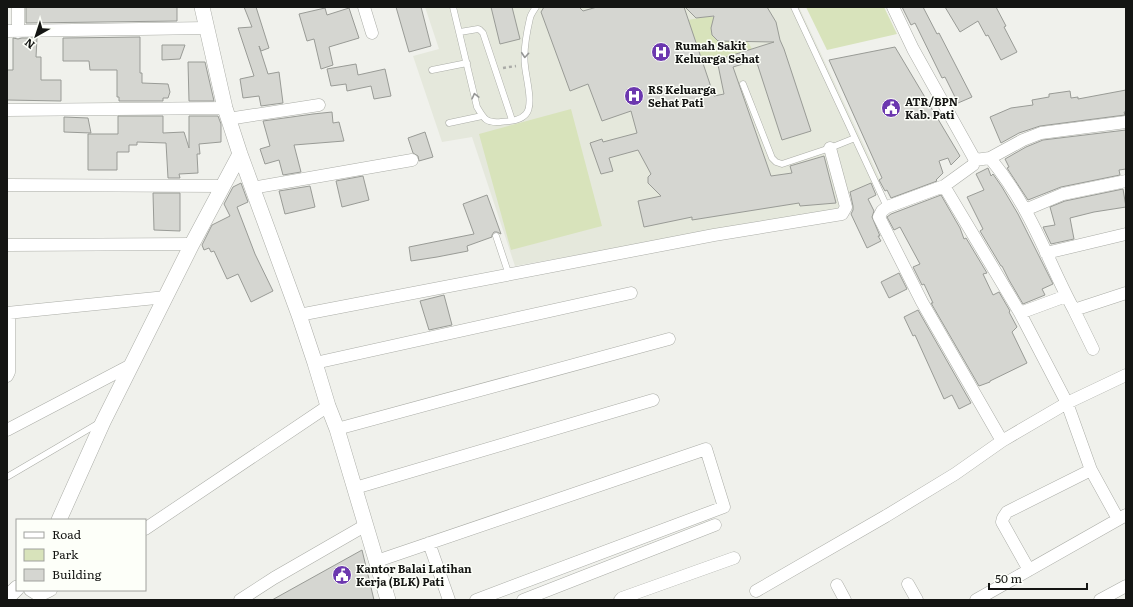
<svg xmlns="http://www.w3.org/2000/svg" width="1133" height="607" font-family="Literata,serif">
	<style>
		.built { fill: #e5e8dc }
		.green { fill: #d8e3bb }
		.building { fill: #d5d6d1; stroke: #999b96 }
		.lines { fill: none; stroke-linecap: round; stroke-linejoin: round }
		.service-casing { stroke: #abada7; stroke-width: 7 }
		.minor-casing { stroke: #abada7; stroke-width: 13 }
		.tertiary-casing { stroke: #abada7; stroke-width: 16 }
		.path { stroke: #aaaba7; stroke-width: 2.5; stroke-dasharray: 3 3; stroke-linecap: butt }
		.service { stroke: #fff; stroke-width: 6 }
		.minor { stroke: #fff; stroke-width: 12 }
		.tertiary { stroke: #fff; stroke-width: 15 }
		.oneway { stroke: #959695 }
		.labels { text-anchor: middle; stroke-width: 3; stroke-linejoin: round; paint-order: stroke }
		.poi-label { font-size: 11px; font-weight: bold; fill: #141513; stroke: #fdfff9; text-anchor: start }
	</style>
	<rect width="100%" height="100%" fill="#f0f1ec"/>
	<path class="built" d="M425,7H799L881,181L845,195L849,207L515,266L472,137L442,142L413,56L439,49Z"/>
	<path class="green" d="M806,7H884L897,34L827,50Z
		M704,17H714L711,28L743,34L752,49L689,69L688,20Z
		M571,109L602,226L511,250L479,134Z"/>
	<path class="building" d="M26,7H177V21L26,23Z
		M244,7H256L269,48L261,51L259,46L268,74L279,72L283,103L261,106L259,96L243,98L240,79L254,76L238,28L252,27Z
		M396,7H421L431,46L409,52Z
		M491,7H512L520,39L500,44Z
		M544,7H579L583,11L597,7H684L714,96L724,94L717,60L774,42L718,41L712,35L711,28L714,16L696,18L685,7H767L776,22L780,40L784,49L811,131L782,140L756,60L733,67L771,176L792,173L790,166L824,156L836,203L800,206L799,203L692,220V217L644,227L638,201L661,196L648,183V177L651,174L638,150L609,158L613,171L601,174L590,143L602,139L603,142L637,133L631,111L602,121L588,84L570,91L541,12Z
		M902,7H923L937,34L939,33L972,97L958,103L945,77L942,78L915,23L911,25Z
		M945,7H996L1006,26L1004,27L1017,52L1001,60L988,35L986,36L978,21L960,32Z
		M325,8L327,15L349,8L359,38L329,47L333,65L321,69L314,39L307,41L299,14Z
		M140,37V73H142V83L168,84L170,92L168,98H163V101H119V97H117V70H90L89,61H63V38Z
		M13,38L18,39L22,38H37L36,57H41V80H61V101L7,100V70H13Z
		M162,45H185L180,59L162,60Z
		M895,47L960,156L951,165L948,158L939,161L943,173L936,180L937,181L891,198L887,190L885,191L879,180L882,178L829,60Z
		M188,62H205L214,101H189Z
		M356,64L358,75L385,69L391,96L374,99L371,86L347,91L346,84L331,86L327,69Z
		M1126,90V112H1124L1125,115L1040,126L1019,133L1001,143L990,117L1011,108L1033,105L1032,100L1049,97V94L1070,91L1071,98L1078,97V99Z
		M332,112L333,123L339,122L344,141L294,145L301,172L283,175L279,160L265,164L260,149L270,146L263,121L313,114Z
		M118,116H163V133L184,132L189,148V116H218L221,124V142L199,144L200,154H197L198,173L179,174L180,178H168L166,143L137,142V145H129V152H117V170H88V134H118Z
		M64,117L88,118L91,133L64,132Z
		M1126,130V169L1119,170L1120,175L1061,187L1028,200L1007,168L1009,167L1005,159L1026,147L1043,140Z
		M425,132L433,157L419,161L418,156L413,153L408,138Z
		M988,168L991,176L993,174L1002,187L1018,214L1053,284L1042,289L1045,295L1023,304L1009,280L1002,266H1001L980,231L983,229L967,197L984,190L976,174Z
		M363,176L369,200L342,207L336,181Z
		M241,183L248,202L237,207L255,254L273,291L251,302L238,274L227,279L214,251L211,252L209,248L204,250L202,245L212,225L230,216L224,204L233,187Z
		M871,183L876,195L868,199L874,211L872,217L880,236H878L881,241L867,248L851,214L853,210V206L850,192Z
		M310,186L315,207L285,214L279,191Z
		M1123,189L1126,207L1094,212L1070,218L1074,239L1051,244L1043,227L1055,225L1050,207L1065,201Z
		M153,193H180V231L154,230Z
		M487,195L501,234L497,232H494L492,235V237L467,246L468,251L437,257L411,261L409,247L474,234L463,204Z
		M941,195L960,228L964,239L966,238L987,273L983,274L993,295L999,292L1010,311L1009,312L1017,327L1012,332L1027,363L990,381V382L979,386L931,303H933L924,284L922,285L913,267L920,264L900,227L894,230L887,217L891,214Z
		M899,273L907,289L889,298L881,282Z
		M444,295L452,325L429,330L420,301Z
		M918,310L971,403L959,409L952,395L944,399L915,335L913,336L904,317Z
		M362,550L374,600H272Z"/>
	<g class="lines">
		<g class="service-casing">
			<path id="service" d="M453,7L477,107C484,119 486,123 500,122C509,121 520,121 526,114C534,105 526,78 525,66C523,52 527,31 530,18C531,14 534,10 536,7
				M794,7L887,207
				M460,32L478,29L480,30L483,33L512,120
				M432,70L467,63
				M743,84L772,158L776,162L782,164L830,148L855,138
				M449,123L482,116
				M496,236L509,275
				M7,477L99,423"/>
		</g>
		<g class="minor-casing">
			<path id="minor" d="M364,7L372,33
				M893,7L913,49L975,160L973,165L944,186L1020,313L1067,403L1091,470L1118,519
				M7,31L207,28
				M18,32V7
				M7,110L225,108
				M228,119L319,105
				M990,158L1023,140L1041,133L1126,122
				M975,160L990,158C1003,174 1015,192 1025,210C1043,242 1056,277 1074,310L1126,293
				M7,185L222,186
				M944,186L887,207L882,211L879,217L922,302L1002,441L1067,403L1126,375
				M252,188L412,160
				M1025,210L1063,194L1126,181
				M7,245L192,244
				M1046,253L1126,234
				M1074,310L1093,349
				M7,313L166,297
				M1020,313L1066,296
				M299,315L714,235L842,214L846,207L830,148
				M315,363L631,293
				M7,376L9,372V313
				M337,429L669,339
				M7,430L131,365
				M355,488L653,400
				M145,529L328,406
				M429,543L449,600
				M377,561L706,449L724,507L476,600
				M1029,570L1002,522L1003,518L1007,512L1091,470
				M908,584L917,600
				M837,585L845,600
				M30,590L38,595L45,593L51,590
				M756,591L886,516L955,474L1002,441
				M240,600L274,578L366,525
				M523,600L715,525
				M620,600L622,598L734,558
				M976,600L1126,515
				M1100,600L1126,586"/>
		</g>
		<g class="tertiary-casing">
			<path id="tertiary" d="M202,7L225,108L240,154L299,315L315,363L328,406L337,429L388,600
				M59,520L103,422L192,244L240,154
				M7,598L17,588"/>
		</g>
		<path class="path" d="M503,68L516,66"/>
		<use href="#service" class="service"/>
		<use href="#minor" class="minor"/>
		<use href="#tertiary" class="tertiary"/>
	</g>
	<defs><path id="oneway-chevron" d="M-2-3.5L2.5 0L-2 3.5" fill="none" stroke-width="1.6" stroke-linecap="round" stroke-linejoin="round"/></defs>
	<g class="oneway">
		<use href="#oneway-chevron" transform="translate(525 55) rotate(95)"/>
		<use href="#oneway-chevron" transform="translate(475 96) rotate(-104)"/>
	</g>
	<defs>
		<g id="hospital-disc" transform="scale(1)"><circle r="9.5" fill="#6c38af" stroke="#fdfff9"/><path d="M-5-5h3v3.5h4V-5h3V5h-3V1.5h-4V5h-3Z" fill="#fff"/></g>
		<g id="civic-disc" transform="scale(1)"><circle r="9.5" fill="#6c38af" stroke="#fdfff9"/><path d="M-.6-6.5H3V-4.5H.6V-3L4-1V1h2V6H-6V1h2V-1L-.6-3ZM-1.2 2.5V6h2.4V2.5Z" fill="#fff"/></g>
	</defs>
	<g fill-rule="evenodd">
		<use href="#hospital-disc" x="661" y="52"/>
		<use href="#hospital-disc" x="634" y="96"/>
		<use href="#civic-disc" x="891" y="108"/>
		<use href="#civic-disc" x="342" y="575"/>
	</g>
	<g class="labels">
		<g class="poi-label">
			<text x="675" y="50">Rumah Sakit<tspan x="675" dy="13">Keluarga Sehat</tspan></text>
			<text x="648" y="94">RS Keluarga<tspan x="648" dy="13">Sehat Pati</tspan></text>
			<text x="905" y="106">ATR/BPN<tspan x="905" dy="13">Kab. Pati</tspan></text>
			<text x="356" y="573">Kantor Balai Latihan<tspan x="356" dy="13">Kerja (BLK) Pati</tspan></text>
		</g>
	</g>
	<rect width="1133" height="607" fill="none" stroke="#141513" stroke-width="16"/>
	<rect x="16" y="519" width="130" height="72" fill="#fdfff9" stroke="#a0a19d"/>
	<rect x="24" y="532" width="20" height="6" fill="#ffffff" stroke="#a0a19d"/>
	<text x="52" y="539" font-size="12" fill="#141513">Road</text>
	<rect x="24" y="549" width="20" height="12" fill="#d8e3bb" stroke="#a0a19d"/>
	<text x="52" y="559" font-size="12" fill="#141513">Park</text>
	<rect x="24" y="569" width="20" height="12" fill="#d5d6d1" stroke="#a0a19d"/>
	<text x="52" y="579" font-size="12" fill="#141513">Building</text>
	<g transform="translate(36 36) rotate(219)" stroke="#fdfff9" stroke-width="3" paint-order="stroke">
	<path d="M0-3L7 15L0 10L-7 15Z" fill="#141513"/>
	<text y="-6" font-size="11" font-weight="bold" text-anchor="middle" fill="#141513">N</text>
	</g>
	<path d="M989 583v6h98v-6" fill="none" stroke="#141513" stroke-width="2"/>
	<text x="995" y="583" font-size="12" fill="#141513" stroke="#fdfff9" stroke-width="3" paint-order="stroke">50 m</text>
</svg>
